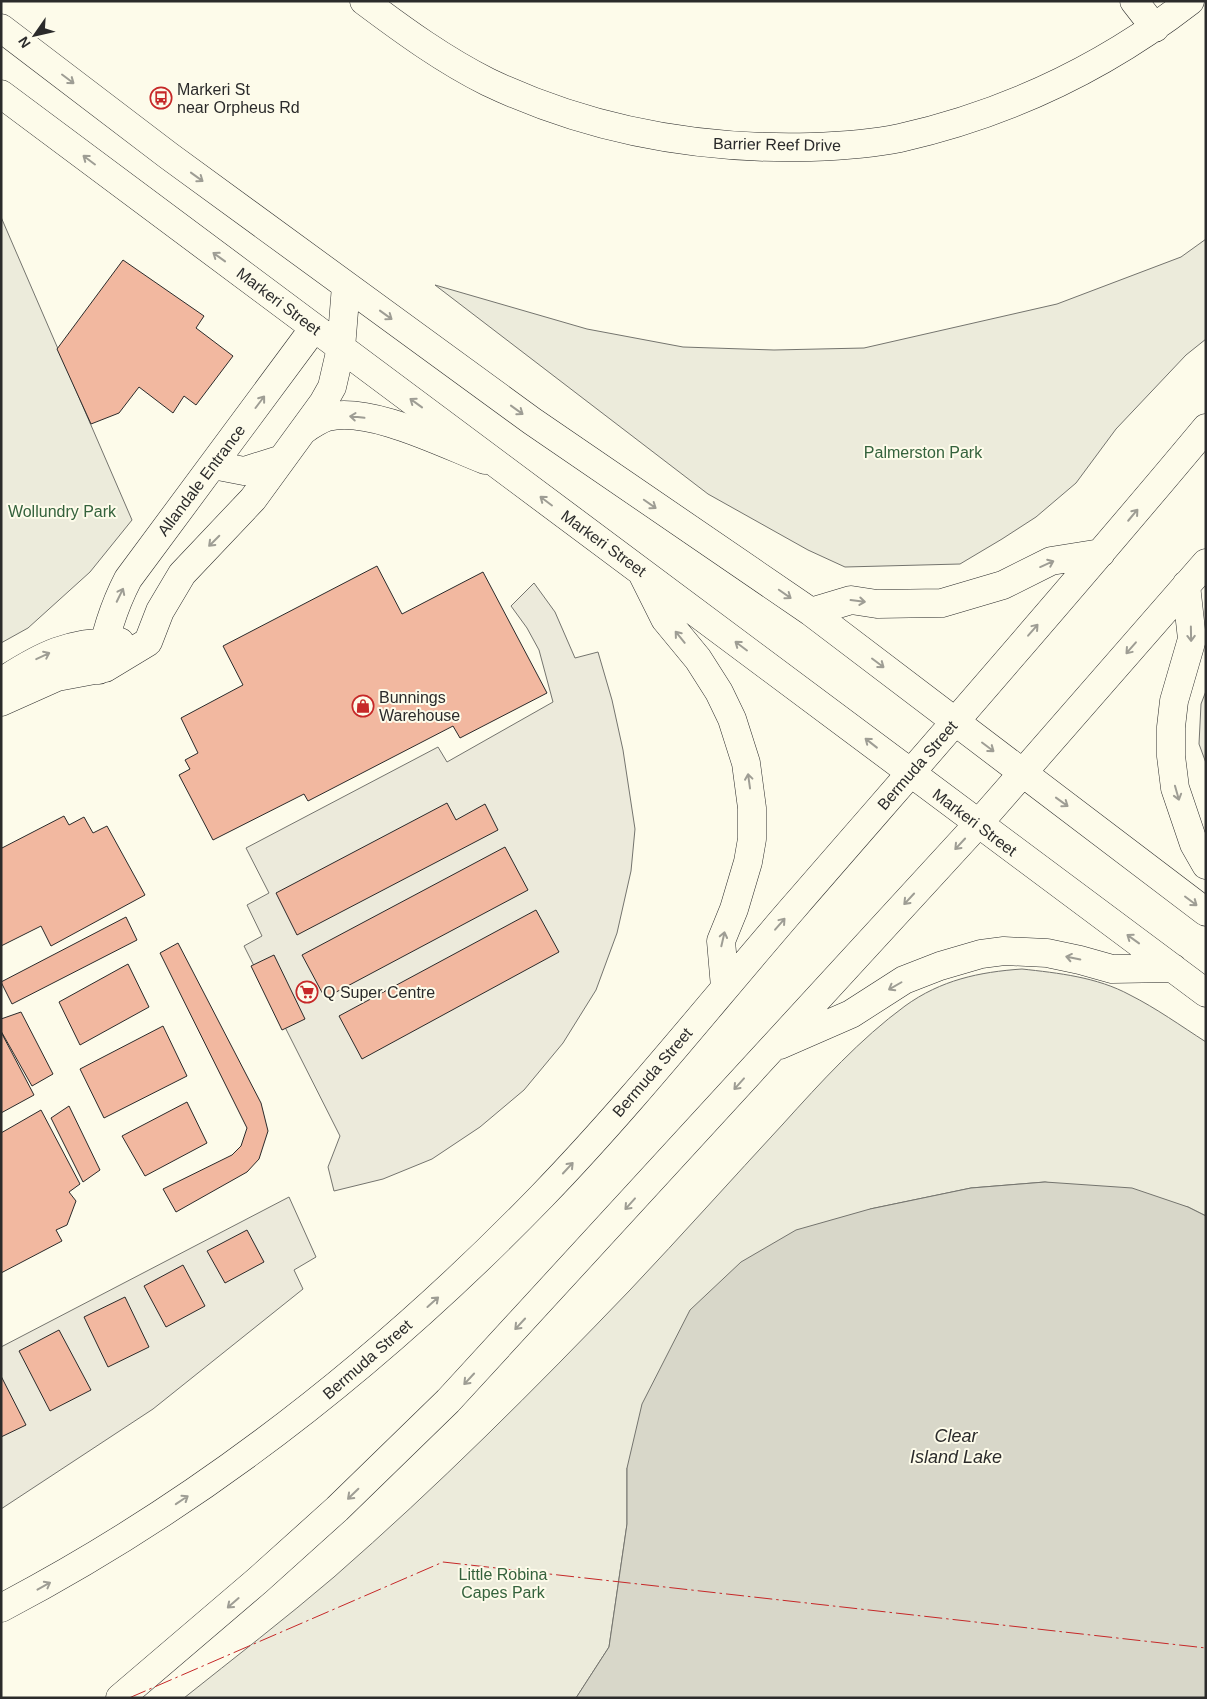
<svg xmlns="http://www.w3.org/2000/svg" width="1207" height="1699" font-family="Arial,sans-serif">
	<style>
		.green { fill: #ecebdb; stroke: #74746e }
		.parking { fill: #eceadb; stroke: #74746e }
		.water { fill: #d8d7c9; stroke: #74746e }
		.building { fill: #f2b8a0; stroke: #2b2b2b }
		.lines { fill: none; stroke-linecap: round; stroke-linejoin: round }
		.minor-casing { stroke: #2b2b2b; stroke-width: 29 }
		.major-casing { stroke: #2b2b2b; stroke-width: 29 }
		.minor { stroke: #fdfbea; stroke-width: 28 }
		.major { stroke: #fdfbea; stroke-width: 28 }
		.power { stroke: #c62828; stroke-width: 1; stroke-dasharray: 18 4 2.5 4; stroke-linecap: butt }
		.oneway { stroke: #9e9d94 }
		.labels { text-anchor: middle; stroke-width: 4; stroke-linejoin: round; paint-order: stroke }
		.poi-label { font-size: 16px; fill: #2b2b2b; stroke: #fdfbea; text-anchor: start }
		.street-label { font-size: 16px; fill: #2b2b2b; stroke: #fdfbea }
		.park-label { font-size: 16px; fill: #34623c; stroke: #fdfbea }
		.water-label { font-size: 18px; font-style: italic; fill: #2b2b2b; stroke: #fdfbea }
	</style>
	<rect width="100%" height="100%" fill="#fdfbea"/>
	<path class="green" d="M1,217L132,520L90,572L28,628L1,643Z
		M1206,239V339L1186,355L1116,429L1076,483L1036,517L1002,539L960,564L845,567L808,550L708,494L435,285L587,329L683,347L774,350L864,348L1057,304L1181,257Z
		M1206,691V763L1199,744L1201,704Z
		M1022,969C1058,973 1097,977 1130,995C1156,1008 1181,1026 1206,1042V1216L1188,1207L1045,1182L971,1188L870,1209L627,1468V1524L609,1647L576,1698H184C234,1658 285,1619 334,1577C437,1487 535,1389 630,1290C682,1235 732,1179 783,1124C821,1082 860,1039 905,1006C941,980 979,972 1022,969Z"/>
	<path class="parking" d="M534,583L555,612L575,658L598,652L612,700L623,750L635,829L631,871L617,933L596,990L563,1043L524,1090L480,1127L432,1159L383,1179L334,1191L328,1167L340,1136L244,946L262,936L247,905L269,893L246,848L438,747L447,762L553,702L539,650L527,628L511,606Z
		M289,1197L316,1257L294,1270L303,1289L153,1409L1,1509V1347Z"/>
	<path class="water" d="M1045,1182L1132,1188L1188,1207L1206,1216V1698H576L609,1647L627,1524V1468L642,1404L690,1310L741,1262L796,1230L870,1209L971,1188Z"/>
	<path class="building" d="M123,260L204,316L196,328L233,356L196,405L184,396L173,413L139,387L119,413L91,424L57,349Z
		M377,566L402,614L483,572L547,693L460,738L453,726L308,801L304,794L213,840L179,775L190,769L185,760L198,753L181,718L243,685L223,646Z
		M447,803L456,820L485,804L498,830L297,935L276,893Z
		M64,816L69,825L84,817L93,833L107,826L145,895L51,946L41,926L1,946V846L2,848Z
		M505,847L528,890L325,998L302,955Z
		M536,910L559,952L362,1059L339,1016Z
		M126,917L137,940L12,1004L1,982Z
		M178,943L261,1103L268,1131L259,1159L247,1172L176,1212L163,1189L232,1155L241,1146L247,1128L160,953Z
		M274,955L305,1019L282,1030L251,966Z
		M128,964L149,1007L80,1045L59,1002Z
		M21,1012L53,1074L32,1086L1,1031V1019Z
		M163,1026L187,1076L104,1118L80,1069Z
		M1,1032L34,1095L1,1113Z
		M187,1102L207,1143L145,1176L122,1136Z
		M69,1106L100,1170L83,1182L51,1118Z
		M41,1110L80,1184L69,1192L76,1201L67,1225L56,1230L62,1241L1,1273V1133Z
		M247,1230L264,1262L225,1283L207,1251Z
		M183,1265L205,1306L166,1327L144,1286Z
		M125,1297L149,1347L108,1367L84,1317Z
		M59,1330L91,1390L50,1411L19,1351Z
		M1,1376L26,1425L1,1437Z"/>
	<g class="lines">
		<g class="minor-casing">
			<path id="minor" d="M364,1C404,31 444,60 488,82C589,130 700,150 811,147C841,146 871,144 900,138C1006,114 1105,67 1190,1
				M1134,1L1155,28
				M304,430C311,425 319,420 327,417C370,406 444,444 485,460
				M213,465L244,471L282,459
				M99,670C104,638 113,608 128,579L314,328
				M1,682C42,655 70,641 120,642
				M1,702L57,677L105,668L148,642L160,611L182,574L253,499L323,403L332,387L341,348"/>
		</g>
		<g class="major-casing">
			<path id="major" d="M1,28L169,156L532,421L811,612L1206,912
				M1,94L1206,993
				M341,348L346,286
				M643,575L665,619L698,659L719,692L732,719L746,763L752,808V839L748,862L734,909L721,941L725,987
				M1186,585L1192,639L1174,701L1171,727V756L1175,788L1194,844L1206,865
				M811,612L851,600L877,604L942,603L1003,585L1051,561L1101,553
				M780,1045L851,1014L904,980L940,966L981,954L1004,951L1047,953L1080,960L1112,969L1173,968
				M1,1608C203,1502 383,1360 542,1196C631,1104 710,1004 794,907C932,748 1071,590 1206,428
				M120,1698L257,1581L337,1509L448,1401L978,824L1206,563"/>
		</g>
		<use href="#minor" class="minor"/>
		<use href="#major" class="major"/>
		<path class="power" d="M129,1698L443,1562L1206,1648"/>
	</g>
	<defs><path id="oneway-shaft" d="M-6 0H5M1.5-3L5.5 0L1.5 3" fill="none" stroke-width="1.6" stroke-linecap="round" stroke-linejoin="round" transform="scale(1.25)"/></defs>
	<g class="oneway">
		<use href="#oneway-shaft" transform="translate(68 79) rotate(37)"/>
		<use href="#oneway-shaft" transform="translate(89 160) rotate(-143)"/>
		<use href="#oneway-shaft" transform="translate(197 177) rotate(36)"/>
		<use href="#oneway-shaft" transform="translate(219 257) rotate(-144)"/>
		<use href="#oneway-shaft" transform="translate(386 315) rotate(36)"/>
		<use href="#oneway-shaft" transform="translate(260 402) rotate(-53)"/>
		<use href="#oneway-shaft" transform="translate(416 403) rotate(-144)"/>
		<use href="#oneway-shaft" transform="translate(517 410) rotate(36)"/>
		<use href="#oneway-shaft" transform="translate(357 417) rotate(-174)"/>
		<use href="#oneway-shaft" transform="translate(546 501) rotate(-143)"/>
		<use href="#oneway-shaft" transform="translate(650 504) rotate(35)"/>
		<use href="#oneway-shaft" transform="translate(1133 515) rotate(-50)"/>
		<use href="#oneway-shaft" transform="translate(214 541) rotate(135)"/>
		<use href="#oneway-shaft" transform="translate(1047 564) rotate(-24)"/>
		<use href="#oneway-shaft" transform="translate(785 594) rotate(35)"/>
		<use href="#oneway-shaft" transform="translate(120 595) rotate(-64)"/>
		<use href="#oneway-shaft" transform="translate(858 601) rotate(7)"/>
		<use href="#oneway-shaft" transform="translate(1033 630) rotate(-49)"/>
		<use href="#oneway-shaft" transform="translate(1191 634) rotate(89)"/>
		<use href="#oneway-shaft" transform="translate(680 637) rotate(-129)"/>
		<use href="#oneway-shaft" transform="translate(741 646) rotate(-143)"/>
		<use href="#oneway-shaft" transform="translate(1131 648) rotate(131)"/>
		<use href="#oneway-shaft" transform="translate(43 656) rotate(-25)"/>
		<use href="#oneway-shaft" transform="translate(878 663) rotate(37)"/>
		<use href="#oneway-shaft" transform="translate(871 743) rotate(-142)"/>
		<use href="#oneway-shaft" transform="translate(988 747) rotate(37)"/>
		<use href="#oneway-shaft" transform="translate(749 781) rotate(-98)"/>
		<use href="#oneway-shaft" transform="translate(1177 793) rotate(74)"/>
		<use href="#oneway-shaft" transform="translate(1062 802) rotate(36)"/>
		<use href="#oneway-shaft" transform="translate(960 844) rotate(133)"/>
		<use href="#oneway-shaft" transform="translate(909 899) rotate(133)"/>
		<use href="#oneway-shaft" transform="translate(1191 901) rotate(37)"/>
		<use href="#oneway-shaft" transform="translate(780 924) rotate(-49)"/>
		<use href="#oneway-shaft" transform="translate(723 939) rotate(-77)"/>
		<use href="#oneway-shaft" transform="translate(1133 939) rotate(-144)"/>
		<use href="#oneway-shaft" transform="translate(1073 958) rotate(-168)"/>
		<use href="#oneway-shaft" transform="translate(895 986) rotate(150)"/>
		<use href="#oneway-shaft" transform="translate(739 1084) rotate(132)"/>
		<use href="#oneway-shaft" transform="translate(568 1168) rotate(-47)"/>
		<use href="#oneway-shaft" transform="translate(630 1204) rotate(132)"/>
		<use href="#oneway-shaft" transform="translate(433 1302) rotate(-42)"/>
		<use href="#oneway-shaft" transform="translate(520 1324) rotate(133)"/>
		<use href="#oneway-shaft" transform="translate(469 1379) rotate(133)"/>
		<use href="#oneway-shaft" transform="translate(353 1494) rotate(136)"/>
		<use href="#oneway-shaft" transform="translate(182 1500) rotate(-34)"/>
		<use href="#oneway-shaft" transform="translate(44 1586) rotate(-29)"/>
		<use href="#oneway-shaft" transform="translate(233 1603) rotate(139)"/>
	</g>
	<defs>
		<g id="bus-ring" transform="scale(1.125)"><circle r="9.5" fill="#fdfbea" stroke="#c62828" stroke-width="1.5"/><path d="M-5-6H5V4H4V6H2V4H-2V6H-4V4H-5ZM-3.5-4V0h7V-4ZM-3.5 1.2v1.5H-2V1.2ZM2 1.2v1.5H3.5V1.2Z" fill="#c62828"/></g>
		<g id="shop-ring" transform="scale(1.125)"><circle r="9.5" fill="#fdfbea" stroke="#c62828" stroke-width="1.5"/><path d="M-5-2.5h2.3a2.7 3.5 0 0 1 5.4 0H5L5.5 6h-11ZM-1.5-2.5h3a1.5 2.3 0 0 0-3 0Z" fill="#c62828"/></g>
		<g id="supermarket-ring" transform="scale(1.125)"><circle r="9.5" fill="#fdfbea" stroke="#c62828" stroke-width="1.5"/><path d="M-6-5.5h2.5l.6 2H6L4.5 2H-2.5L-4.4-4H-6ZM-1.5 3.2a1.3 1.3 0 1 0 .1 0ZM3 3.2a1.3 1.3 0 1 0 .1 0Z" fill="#c62828"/></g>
	</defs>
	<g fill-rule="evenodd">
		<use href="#bus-ring" x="161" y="98"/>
		<use href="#shop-ring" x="363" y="706"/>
		<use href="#supermarket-ring" x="307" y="992"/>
	</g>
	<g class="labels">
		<g class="poi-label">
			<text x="177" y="95">Markeri St<tspan x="177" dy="18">near Orpheus Rd</tspan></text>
			<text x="379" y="703">Bunnings<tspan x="379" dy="18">Warehouse</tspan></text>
			<text x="323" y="998">Q Super Centre</text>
		</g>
		<g class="street-label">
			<text transform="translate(777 144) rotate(1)" y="6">Barrier Reef Drive</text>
			<text transform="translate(279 301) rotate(37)" y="6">Markeri Street</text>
			<text transform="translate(201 480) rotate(-53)" y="6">Allandale Entrance</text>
			<text transform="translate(604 543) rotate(36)" y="6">Markeri Street</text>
			<text transform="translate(917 765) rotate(-49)" y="6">Bermuda Street</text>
			<text transform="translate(975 822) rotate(37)" y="6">Markeri Street</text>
			<text transform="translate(652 1072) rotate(-49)" y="6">Bermuda Street</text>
			<text transform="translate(367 1359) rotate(-41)" y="6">Bermuda Street</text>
		</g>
		<g class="park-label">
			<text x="923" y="458">Palmerston Park</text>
			<text x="62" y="517">Wollundry Park</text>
			<text x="503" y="1580">Little Robina<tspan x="503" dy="18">Capes Park</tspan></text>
		</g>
		<g class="water-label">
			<text x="956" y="1442">Clear<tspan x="956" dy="21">Island Lake</tspan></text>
		</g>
	</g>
	<rect width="1207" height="1699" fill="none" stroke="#2b2b2b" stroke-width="5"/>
	<g transform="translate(35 35) rotate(236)" stroke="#fdfbea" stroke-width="4" paint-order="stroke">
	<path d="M0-4L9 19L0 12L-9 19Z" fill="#2b2b2b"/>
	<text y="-8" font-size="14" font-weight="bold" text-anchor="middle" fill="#2b2b2b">N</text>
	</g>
</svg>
